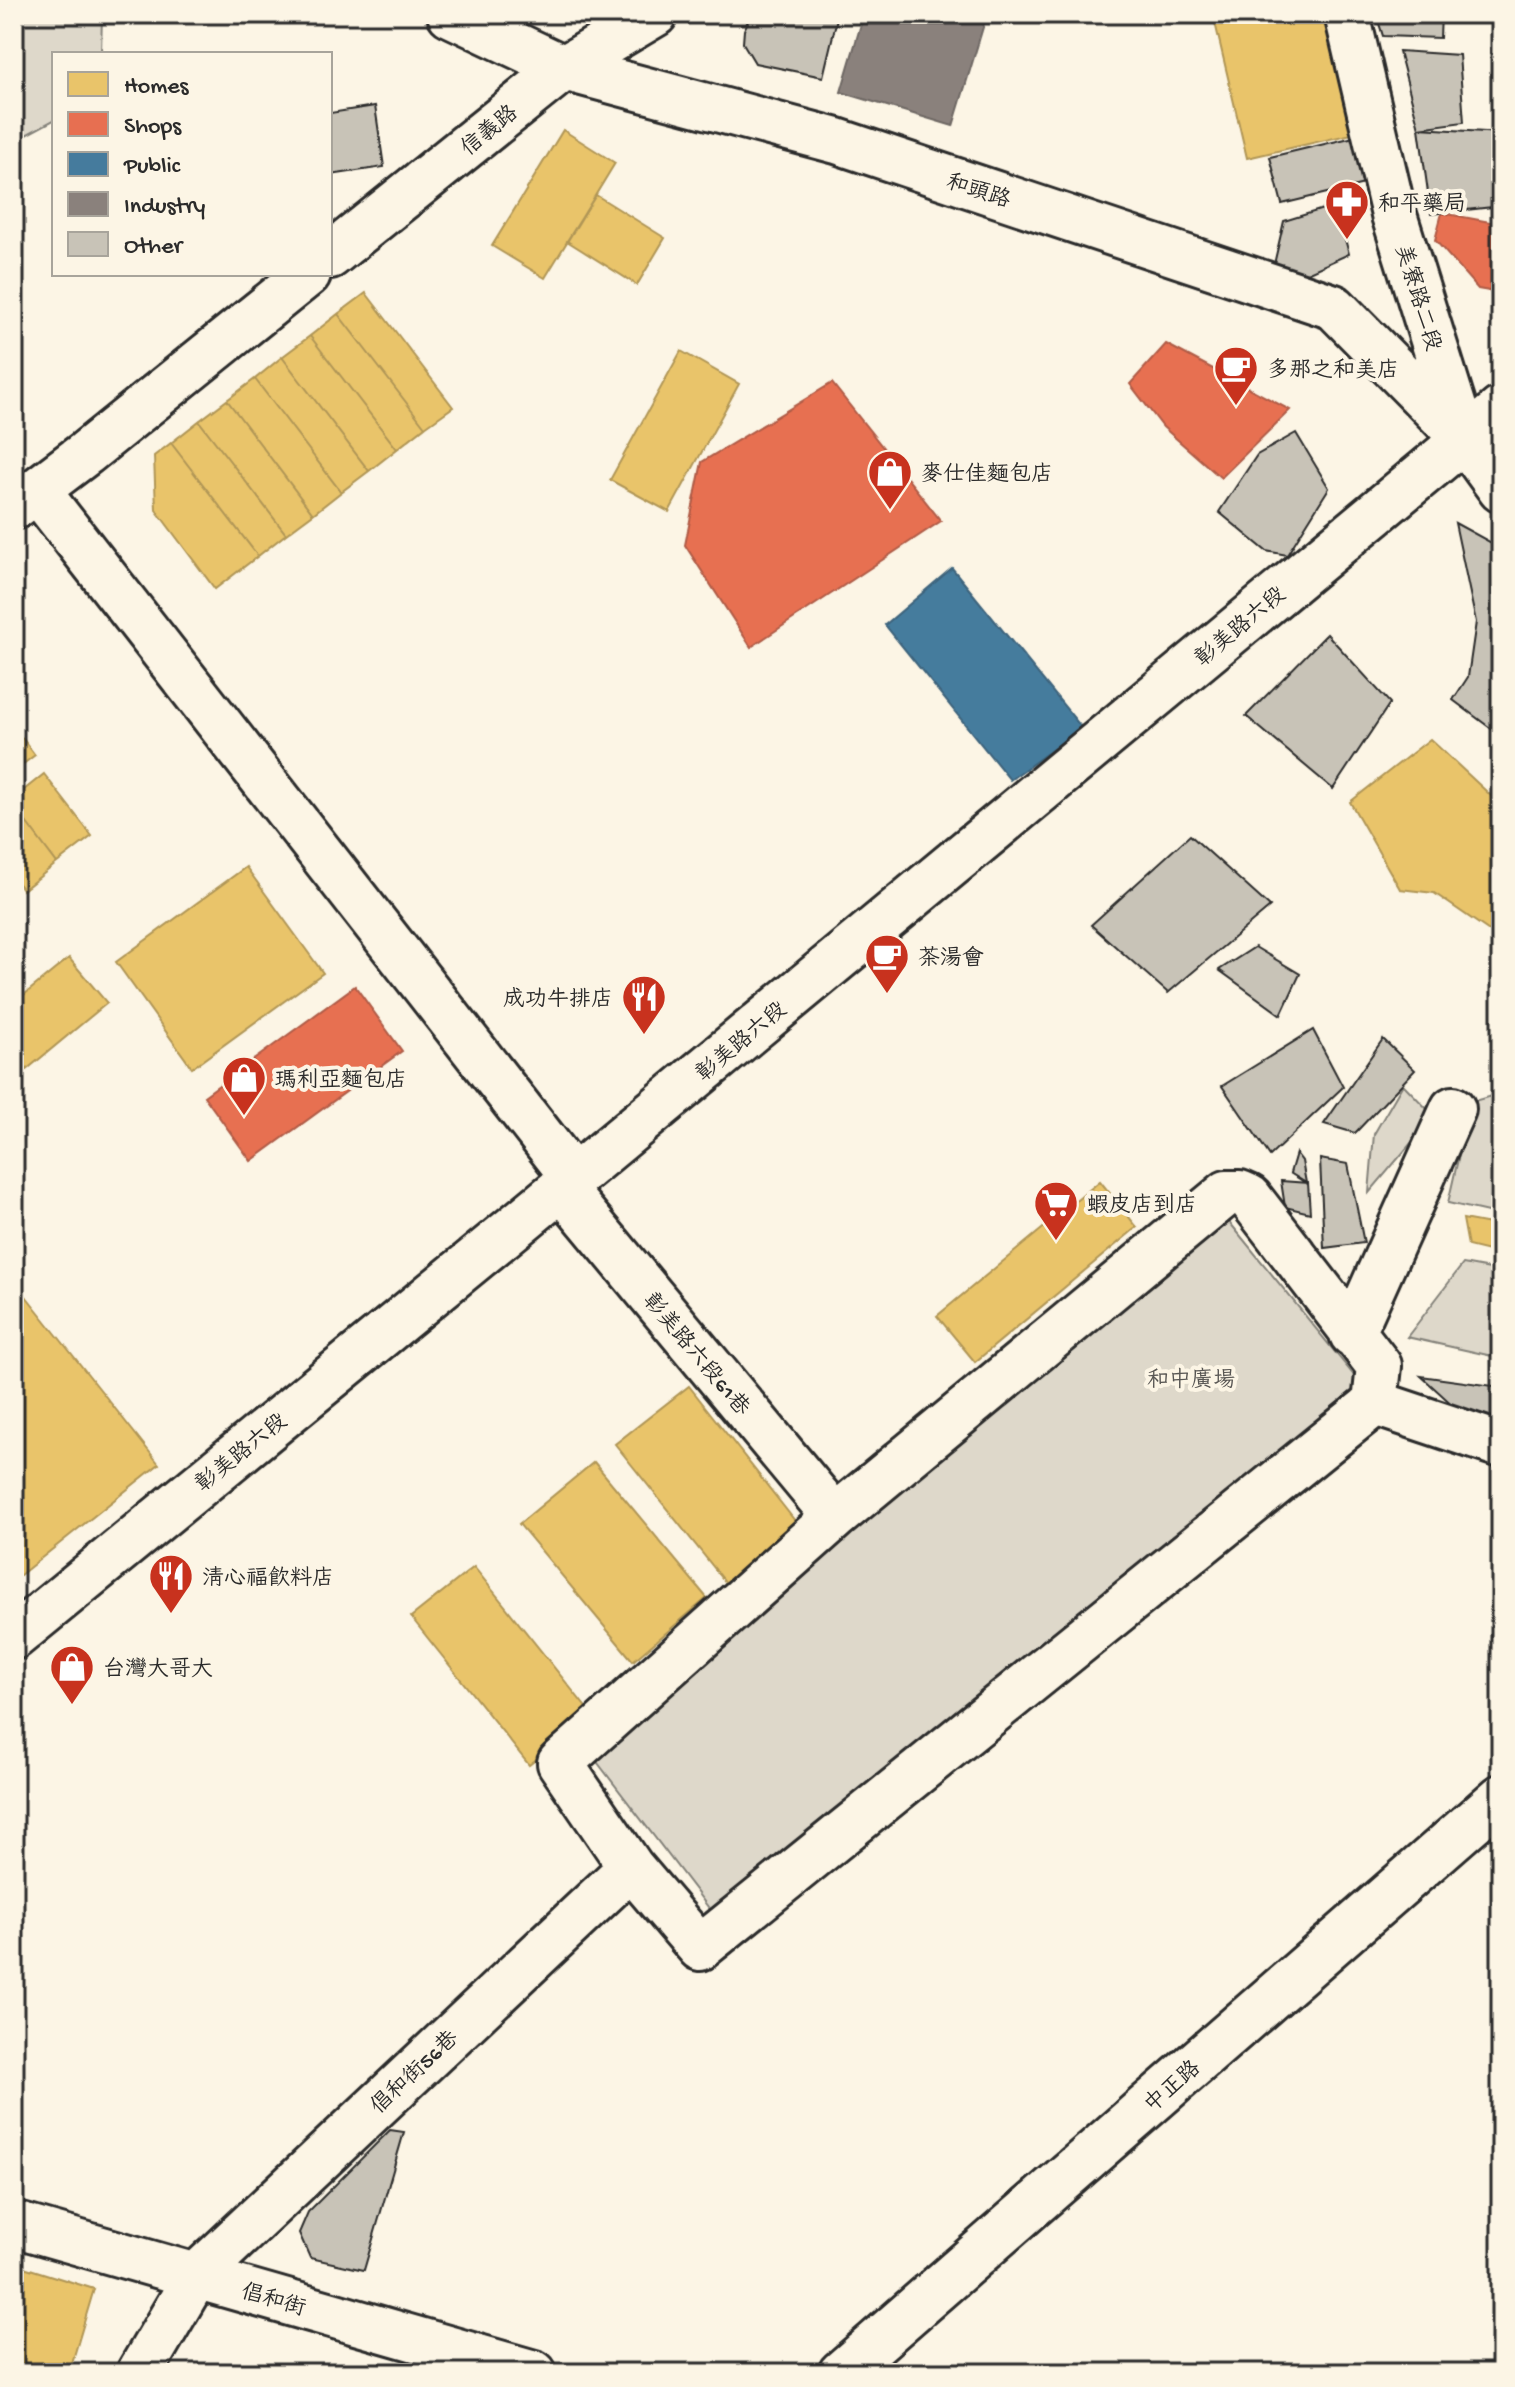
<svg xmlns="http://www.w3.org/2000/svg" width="1515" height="2387" font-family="'Gochi Hand','LXGW WenKai TC',sans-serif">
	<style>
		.green { fill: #ded8ca; stroke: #84827a; stroke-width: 2 }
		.homes { fill: #e9c46a; stroke: #b09657; stroke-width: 2 }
		.shops { fill: #e76f51; stroke: #af5b46; stroke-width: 2 }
		.public { fill: #457b9d; stroke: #3d637b; stroke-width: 2 }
		.industry { fill: #8a817c; stroke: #6e6764; stroke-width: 2 }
		.building { fill: #c8c3b7; stroke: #2b2b2b; stroke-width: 2 }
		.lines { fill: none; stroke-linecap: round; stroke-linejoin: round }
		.minor-casing { stroke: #2b2b2b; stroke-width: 50 }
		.minor { stroke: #fcf5e5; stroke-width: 44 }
		.labels { text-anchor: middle; stroke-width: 8; stroke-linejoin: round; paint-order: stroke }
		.street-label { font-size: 22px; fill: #2b2b2b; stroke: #fcf5e5 }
		.poi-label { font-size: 22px; fill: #2b2b2b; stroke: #fcf5e5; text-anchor: start }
		.park-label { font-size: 22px; fill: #585653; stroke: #fcf5e5 }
	</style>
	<rect width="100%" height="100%" fill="#fcf5e5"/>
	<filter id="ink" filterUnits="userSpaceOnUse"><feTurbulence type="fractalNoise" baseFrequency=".0125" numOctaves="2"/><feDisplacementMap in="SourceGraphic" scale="16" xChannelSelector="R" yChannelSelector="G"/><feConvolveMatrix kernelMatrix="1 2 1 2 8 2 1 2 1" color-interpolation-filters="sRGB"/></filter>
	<g filter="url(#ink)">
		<path class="green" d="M14,14H102L101,54H54V120L22,137L14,181Z
			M1403,1084L1434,1116L1369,1193L1374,1134Z
			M1501,1093V1215L1448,1203L1471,1102Z
			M1217,1207L1361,1384L715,1916L588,1750Z
			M1463,1264L1501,1271V1358L1407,1337Z"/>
		<path class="homes" d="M1213,14H1338L1365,131L1247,158Z
			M563,130L615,163L545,278L492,246Z
			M596,195L665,238L637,285L567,241Z
			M366,293L453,407L425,427L338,314Z
			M338,314L425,427L397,449L310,336Z
			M310,336L397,449L369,471L282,357Z
			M681,351L739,384L669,512L610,480Z
			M282,357L369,471L341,492L255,379Z
			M255,379L341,492L313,514L227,400Z
			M227,400L313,514L286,534L199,421Z
			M199,421L286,534L258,556L171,443Z
			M171,443L258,556L215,589L156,510L154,456Z
			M14,727L35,755L14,771Z
			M1430,739L1501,805V939L1434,893L1400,889L1350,802Z
			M44,774L92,836L57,863L14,806V798Z
			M14,806L57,863L23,890L14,879Z
			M246,867L323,973L192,1068L116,962Z
			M69,958L107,1003L14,1080V1003Z
			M1100,1181L1137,1227L975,1362L937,1316Z
			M1463,1219L1501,1226V1254L1468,1246Z
			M18,1286L159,1464L14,1580V1289Z
			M689,1386L799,1526L727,1584L615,1444Z
			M594,1462L707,1598L633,1661L519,1524Z
			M474,1567L592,1715L529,1765L411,1617Z
			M14,2264L94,2289L69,2373H14Z"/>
		<path class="shops" d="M1442,213L1501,224V293L1478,289L1435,240Z
			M1166,344L1290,410L1221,478L1163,427L1130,384Z
			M832,383L941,521L751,647L685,545L702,462Z
			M355,986L402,1051L251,1161L204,1096Z"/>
		<path class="public" d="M952,568L1082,728L1010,780L885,625Z"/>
		<path class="industry" d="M864,14H987L953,126L841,92Z"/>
		<path class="building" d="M751,14H838L823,77L755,63L743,43L744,30Z
			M1376,14H1441L1440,38L1383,36Z
			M1399,51L1459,55L1464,122L1419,128Z
			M375,106L384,167L330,175V113Z
			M1419,128L1501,133V206L1431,214Z
			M1354,137L1364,184L1282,204L1270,157Z
			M1336,205L1349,254L1298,277L1278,273L1275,260L1284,221Z
			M1296,433L1329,488L1287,555L1266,551L1219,512L1257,455Z
			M1455,523L1501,548V736L1453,700L1468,677L1476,622Z
			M1327,634L1390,703L1333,789L1246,716Z
			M1190,835L1270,907L1168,993L1091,925Z
			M1255,947L1300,974L1281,1015L1219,970Z
			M1313,1030L1343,1087L1270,1156L1222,1086Z
			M1383,1039L1415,1070L1355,1133L1324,1124Z
			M1296,1153L1302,1161L1306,1183L1290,1173Z
			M1320,1159L1348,1164L1364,1243L1324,1248Z
			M1281,1181L1308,1183L1310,1213L1285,1207Z
			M1421,1376L1501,1387V1421L1467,1418Z
			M390,2130L404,2132L364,2270L310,2258L299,2233L308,2212Z"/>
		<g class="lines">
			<g class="minor-casing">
				<path id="minor" d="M450,14L564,68L837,141L1334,307L1464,439L1501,490
					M1347,14L1394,215L1462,433
					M330,256L564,68L655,14
					M37,490L574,1178
					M16,506L86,453L308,274
					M562,1188L835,1517
					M1227,1193H1240L1249,1197L1379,1366L1375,1403L700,1948L631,1867L560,1763L835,1517Z
					M1352,1334L1453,1109
					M1375,1403L1501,1445
					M14,1637L524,1219L1501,409
					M14,2224L534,2373
					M139,2373L196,2276L631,1867
					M841,2373L1501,1797"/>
			</g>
			<use href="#minor" class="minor"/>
		</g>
	</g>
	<defs>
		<g id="pharmacy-pin" transform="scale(2.3)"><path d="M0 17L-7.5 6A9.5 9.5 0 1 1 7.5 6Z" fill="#c8321e" stroke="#fcf5e5"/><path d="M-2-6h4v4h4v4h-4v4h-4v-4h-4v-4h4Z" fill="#fff"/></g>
		<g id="cafe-pin" transform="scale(2.3)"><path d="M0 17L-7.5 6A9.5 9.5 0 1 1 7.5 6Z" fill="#c8321e" stroke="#fcf5e5"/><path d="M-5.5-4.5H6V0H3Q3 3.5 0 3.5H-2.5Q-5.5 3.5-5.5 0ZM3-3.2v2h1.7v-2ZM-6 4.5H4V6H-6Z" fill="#fff"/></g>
		<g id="shop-pin" transform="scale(2.3)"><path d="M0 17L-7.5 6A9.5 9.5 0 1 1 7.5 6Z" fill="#c8321e" stroke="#fcf5e5"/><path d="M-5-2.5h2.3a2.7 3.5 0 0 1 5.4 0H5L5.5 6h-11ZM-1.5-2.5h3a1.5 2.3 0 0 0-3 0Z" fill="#fff"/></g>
		<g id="restaurant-pin" transform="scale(2.3)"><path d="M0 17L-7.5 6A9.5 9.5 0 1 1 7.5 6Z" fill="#c8321e" stroke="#fcf5e5"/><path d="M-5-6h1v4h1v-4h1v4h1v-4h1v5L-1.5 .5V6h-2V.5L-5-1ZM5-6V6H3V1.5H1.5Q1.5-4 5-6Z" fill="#fff"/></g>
		<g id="supermarket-pin" transform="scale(2.3)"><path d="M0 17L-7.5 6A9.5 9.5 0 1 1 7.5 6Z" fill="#c8321e" stroke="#fcf5e5"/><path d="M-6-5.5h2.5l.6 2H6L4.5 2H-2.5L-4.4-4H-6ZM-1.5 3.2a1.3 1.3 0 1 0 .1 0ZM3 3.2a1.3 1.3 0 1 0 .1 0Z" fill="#fff"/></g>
	</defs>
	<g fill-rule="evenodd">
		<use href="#pharmacy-pin" x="1347" y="202"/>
		<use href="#cafe-pin" x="1236" y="368"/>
		<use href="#shop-pin" x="890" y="472"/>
		<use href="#cafe-pin" x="887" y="956"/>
		<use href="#restaurant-pin" x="644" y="997"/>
		<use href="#shop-pin" x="244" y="1078"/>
		<use href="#supermarket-pin" x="1056" y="1203"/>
		<use href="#restaurant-pin" x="171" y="1576"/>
		<use href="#shop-pin" x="72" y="1667"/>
	</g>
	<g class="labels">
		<g class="street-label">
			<text transform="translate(488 129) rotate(-39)" y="8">信義路</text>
			<text transform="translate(979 189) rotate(18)" y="8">和頭路</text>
			<text transform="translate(1420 297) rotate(73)" y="8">美寮路二段</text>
			<text transform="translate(1239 625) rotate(-40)" y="8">彰美路六段</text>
			<text transform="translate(740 1040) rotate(-40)" y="8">彰美路六段</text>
			<text transform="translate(698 1353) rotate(50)" y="8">彰美路六段61巷</text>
			<text transform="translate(240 1451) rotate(-39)" y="8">彰美路六段</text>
			<text transform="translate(413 2071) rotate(-43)" y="8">倡和街56巷</text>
			<text transform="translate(1171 2085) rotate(-41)" y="8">中正路</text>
			<text transform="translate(274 2298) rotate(16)" y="8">倡和街</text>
		</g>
		<g class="poi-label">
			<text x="1378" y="210">和平藥局</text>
			<text x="1267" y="376">多那之和美店</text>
			<text x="921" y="480">麥仕佳麵包店</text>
			<text x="918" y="964">茶湯會</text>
			<text x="613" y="1005" text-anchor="end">成功牛排店</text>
			<text x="275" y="1086">瑪利亞麵包店</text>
			<text x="1087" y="1211">蝦皮店到店</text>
			<text x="202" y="1584">清心福飲料店</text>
			<text x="103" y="1675">台灣大哥大</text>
		</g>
		<g class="park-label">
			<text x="1191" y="1386">和中廣場</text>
		</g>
	</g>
	<rect width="1515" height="2387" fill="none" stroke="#fcf5e5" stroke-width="48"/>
	<rect x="24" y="24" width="1467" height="2339" fill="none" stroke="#2b2b2b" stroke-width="3" filter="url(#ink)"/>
	<rect x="52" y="52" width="280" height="224" fill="#fcf5e5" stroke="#a8a49b" stroke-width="2"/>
	<rect x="68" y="72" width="40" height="24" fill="#e9c46a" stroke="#a8a49b" stroke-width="2"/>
	<text x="124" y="92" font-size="24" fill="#2b2b2b">Homes</text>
	<rect x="68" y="112" width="40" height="24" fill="#e76f51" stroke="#a8a49b" stroke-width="2"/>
	<text x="124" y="132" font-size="24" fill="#2b2b2b">Shops</text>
	<rect x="68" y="152" width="40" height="24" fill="#457b9d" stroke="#a8a49b" stroke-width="2"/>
	<text x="124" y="172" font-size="24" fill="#2b2b2b">Public</text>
	<rect x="68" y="192" width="40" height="24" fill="#8a817c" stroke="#a8a49b" stroke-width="2"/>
	<text x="124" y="212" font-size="24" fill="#2b2b2b">Industry</text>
	<rect x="68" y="232" width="40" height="24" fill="#c8c3b7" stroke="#a8a49b" stroke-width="2"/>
	<text x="124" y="252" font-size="24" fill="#2b2b2b">Other</text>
</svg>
